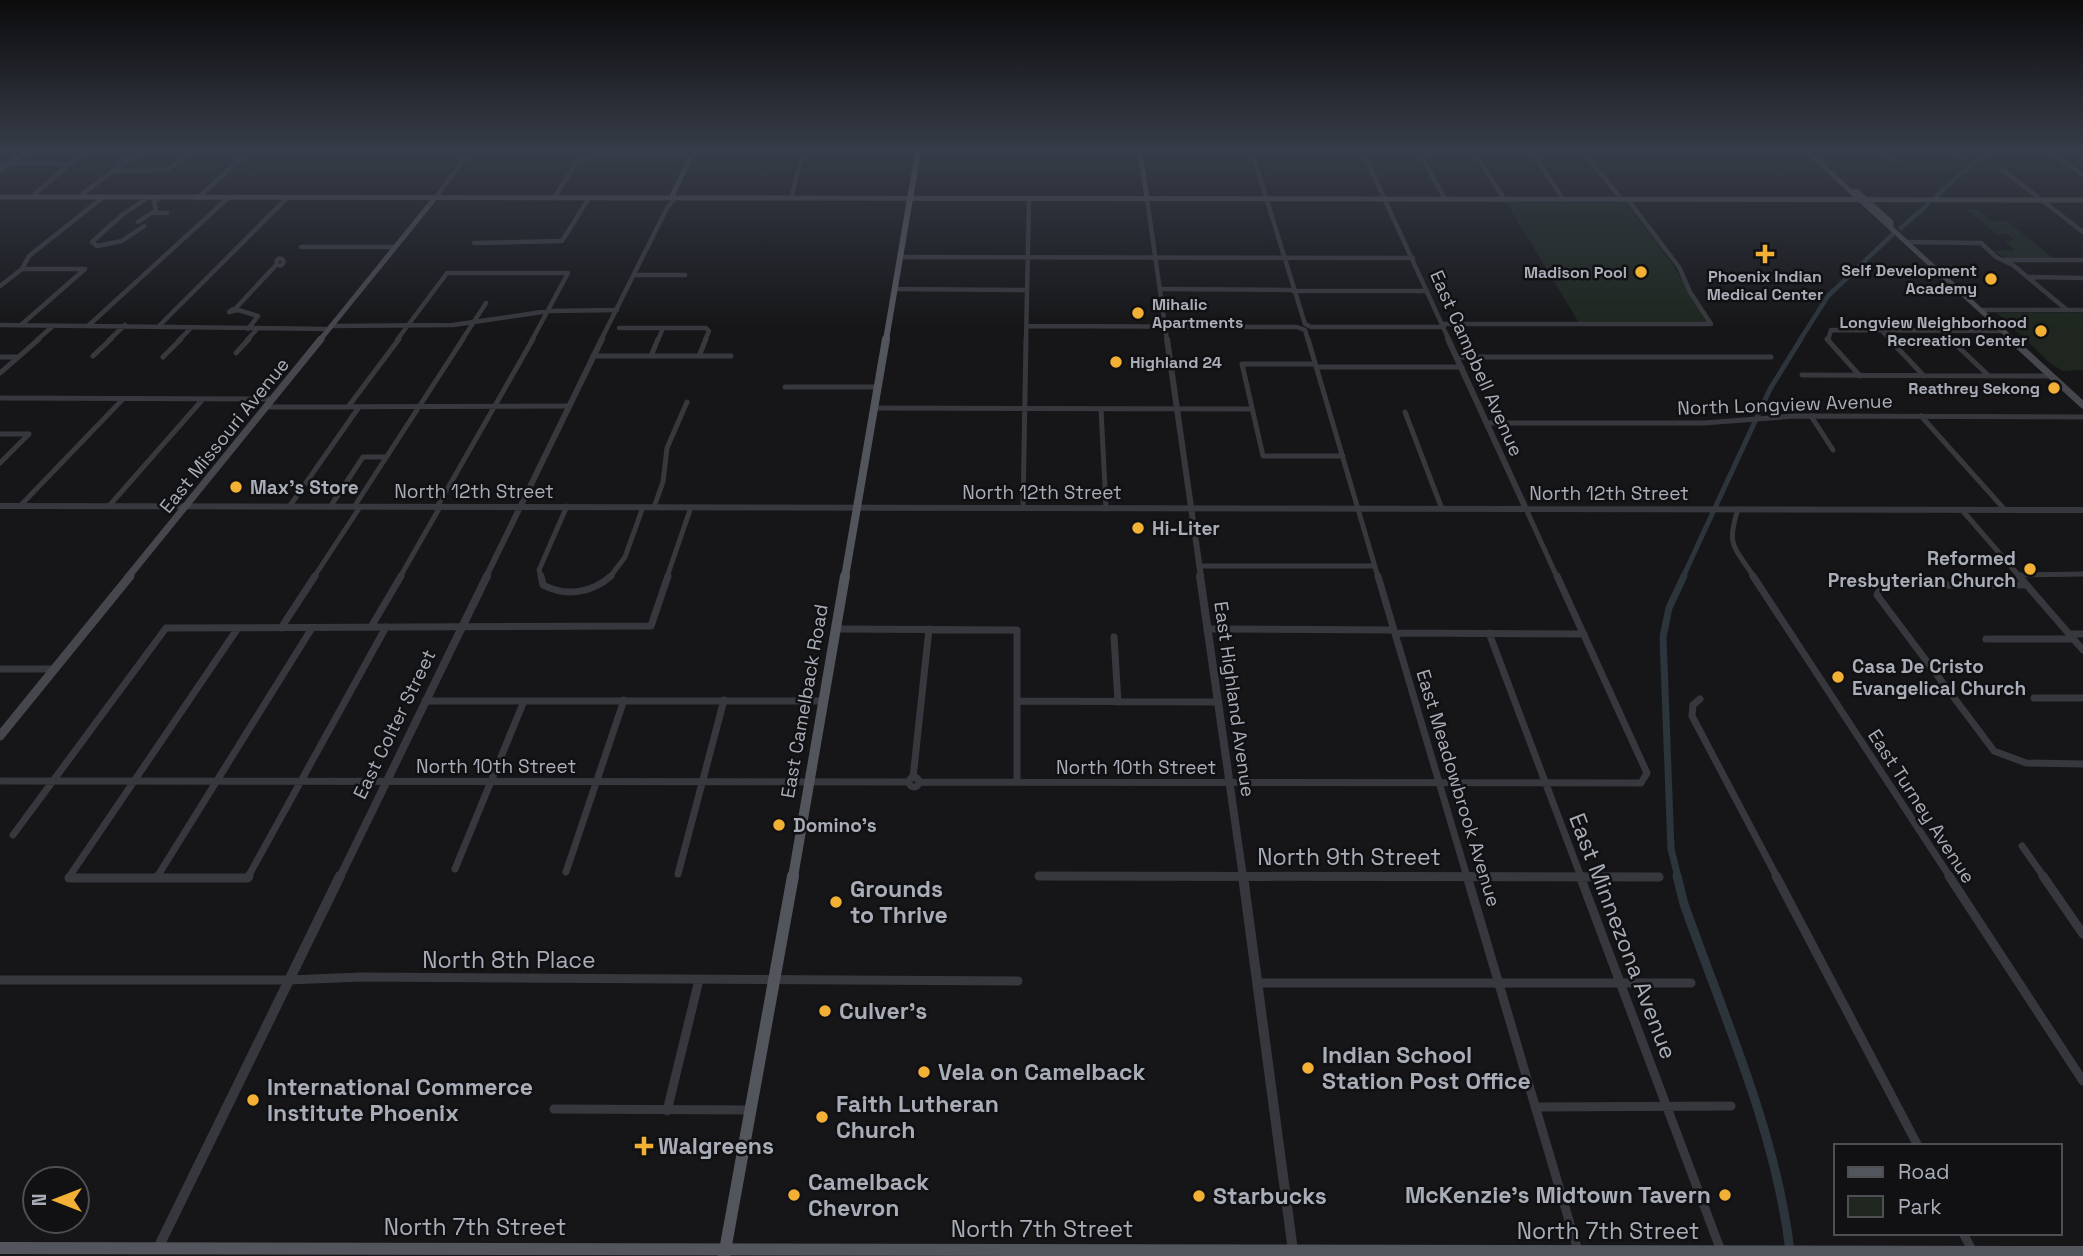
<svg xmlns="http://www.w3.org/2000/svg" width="2083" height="1256" font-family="'Space Grotesk',sans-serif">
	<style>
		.green { fill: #1e261f }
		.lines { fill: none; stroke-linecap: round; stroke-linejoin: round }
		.canal-far3 { stroke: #2c353c; stroke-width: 4.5 }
		.canal-far2 { stroke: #2c353c; stroke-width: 5 }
		.canal-far1 { stroke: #2c353c; stroke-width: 7 }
		.canal { stroke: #2c353c; stroke-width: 9 }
		.minor-far3 { stroke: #37383d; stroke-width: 4.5 }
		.minor-far2 { stroke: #37383d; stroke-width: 5 }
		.minor-far1 { stroke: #37383d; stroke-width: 7 }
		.minor { stroke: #37383d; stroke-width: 9 }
		.tertiary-far3 { stroke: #37383d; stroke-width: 4.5 }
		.tertiary-far2 { stroke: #37383d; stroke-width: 6 }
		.tertiary-far1 { stroke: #37383d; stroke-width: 8 }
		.tertiary { stroke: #37383d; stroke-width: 10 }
		.secondary-far2 { stroke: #45474d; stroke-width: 5 }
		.secondary-far1 { stroke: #45474d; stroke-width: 7 }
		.secondary { stroke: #45474d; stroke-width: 9 }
		.primary-far3 { stroke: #53555c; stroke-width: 6 }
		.primary-far2 { stroke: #53555c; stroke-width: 8 }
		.primary-far1 { stroke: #53555c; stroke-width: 10 }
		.primary { stroke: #53555c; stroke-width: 12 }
		.poi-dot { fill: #f2b134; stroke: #111113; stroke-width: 2.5 }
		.labels { text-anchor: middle; stroke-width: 5; stroke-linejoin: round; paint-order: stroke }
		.far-poi-label { font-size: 16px; font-weight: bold; fill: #a8adb8; stroke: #111113; text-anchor: end }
		.street-label { font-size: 19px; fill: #a8adb8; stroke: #111113 }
		.poi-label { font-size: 19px; font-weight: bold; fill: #a8adb8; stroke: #111113; text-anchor: start }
		.near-street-label { font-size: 23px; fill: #a8adb8; stroke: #111113 }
		.near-poi-label { font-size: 23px; font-weight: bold; fill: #a8adb8; stroke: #111113; text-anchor: start }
	</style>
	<rect width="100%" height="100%" fill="#161618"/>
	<path class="green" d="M584,152H687L682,163H579L594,158L591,155L582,156Z
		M1506,202L1626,203L1672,263L1707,322L1579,323Z
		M1967,209H1978L1992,221H2007L2053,258H2006L1993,251L2015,250L2005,241L2015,240L2007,234H1996Z
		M1997,313H2083V370L2063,371L2051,364Z"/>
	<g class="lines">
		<path class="canal-far3" d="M1935,197L1986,152
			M1901,228L1928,204
			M1800,340L1828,296L1892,235"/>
		<path class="canal-far2" d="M1683,577L1770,389L1801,339"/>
		<path class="canal-far1" d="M1678,877L1671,849L1663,637L1669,608L1684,576"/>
		<path class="canal" d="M1677,876L1684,904C1724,1017 1776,1132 1790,1251"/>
		<path class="minor-far3" d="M1252,152L1305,324L1311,327H1444
			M1419,152L1445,199
			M1474,152L1505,200
			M1531,152L1564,200
			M1584,152L1622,200
			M1884,152L1895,161
			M1958,152L1964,157
			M2050,152L2083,175
			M0,164H71
			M2000,168L2083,232
			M112,171L167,170L192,152
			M31,197L84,152
			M79,197L137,152
			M198,198L248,152
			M554,198L576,163L587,158
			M791,198L801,160
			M153,213H167
			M138,222L156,210L154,202L159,198
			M144,226L122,241L97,246L92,242L122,215L147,198
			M1907,242L1981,243L1996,257L2013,265L2067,310
			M474,243L562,241L589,198
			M301,247H394
			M900,257L1413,258
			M276.5 262a3.5 3.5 0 1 1 7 0a3.5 3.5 0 1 1-7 0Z
			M2004,260H2083
			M22,269H85
			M634,275H685
			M2029,277L2083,278
			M0,286L22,269L29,256L102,198
			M895,289L1027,290
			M1160,289L1293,290
			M1293,291H1427
			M233,309H237L238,310L229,312Z
			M235,309L277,264
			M238,310L258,316L248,329
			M1981,310H2083
			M1442,324H1711L1690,292L1679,267L1628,200
			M0,325L329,329
			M21,325L85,269
			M88,326L228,198
			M159,326L287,198
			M331,326L453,325L549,311L617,310
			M1027,326L1297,327L1305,330L1308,340
			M619,328H663
			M1882,331L1891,340
			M1942,331L1952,340
			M37,340L53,326
			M109,340L125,325
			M179,340L190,329
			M247,340L257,329
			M397,340L447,273H568L532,340
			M462,340L486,303
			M658,340L663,328H706L709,331L705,340
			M1026,340L1029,199
			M1828,340L1831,330L2003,331"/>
		<path class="minor-far2" d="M1308,339L1378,577
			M1827,339L1860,376
			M1889,339L1924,376
			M1950,339L1989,376
			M236,353L249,339
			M93,356L111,339
			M593,356H731
			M651,356L658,339
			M699,356L706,339
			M0,357H18
			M163,357L181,339
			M1457,357H1771
			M1315,364H1242L1263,456H1343
			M1316,367H1462
			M0,373L39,339
			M1802,375L2052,376
			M785,387H878
			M0,398L272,399
			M266,407L568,406
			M348,407L399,339
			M874,408L1252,409
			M1101,409L1106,508
			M1405,412L1442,509
			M1811,416L1833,450
			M1921,416L2005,510
			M1487,423H1704L1795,416L2083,417
			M0,434H29
			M0,463L29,434
			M20,506L123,399
			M109,506L203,399
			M289,507L359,407
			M330,507L363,457H386
			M354,507L463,339
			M437,507L533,339
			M654,507L663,482L667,448L687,402
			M1023,508L1026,339
			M1526,509L1557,577
			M1738,509C1726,546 1734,546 1754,577
			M1962,510L2020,577
			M1199,566H1375
			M2018,575L2083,574
			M314,577L360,507
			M400,577L440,507
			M541,577L539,570L567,506
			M610,577L625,557L643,507
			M667,577L691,507"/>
		<path class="minor-far1" d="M541,576L543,585C566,597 592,593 611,576
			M1378,576L1467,877
			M1753,576L1950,877
			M2019,576L2083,650
			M2027,585H1893L1881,587L1877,595L1994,751L2026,763L2083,764
			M371,627L401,576
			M281,628L315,576
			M836,629L1017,630V782
			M1207,629L1394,630
			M1395,633L1584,634
			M1489,633L1581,877
			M2070,634H2083
			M1114,637L1118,702
			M1986,639H2073
			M0,669H54
			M2034,698H2083
			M1700,699L1693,705L1692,716L1777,877
			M425,701H823
			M1018,701L1217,702
			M909 782a5 5 0 1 1 10 0a5 5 0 1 1-10 0Z
			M913,778L929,629
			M0,781L908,782
			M919,782L1641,783L1647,773L1557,576
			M13,835L166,628L651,626L668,576
			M2022,846L2044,877
			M455,869L524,701
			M566,872L624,700
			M678,874L724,700
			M1039,876L1659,877
			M69,877L238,628
			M157,877L312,628
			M248,877L386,627"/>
		<path class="minor" d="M1039,876L1659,877
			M1467,876L1578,1251
			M1580,876L1721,1251
			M1776,876L1918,1146
			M1949,876L2083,1081
			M2043,876L2083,934
			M69,878H248L249,876
			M69,878L71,876
			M157,878L158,876
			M0,980H289L361,977L1018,981
			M1258,983H1691
			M1535,1107L1731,1106
			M554,1109L751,1110
			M667,1111L699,980
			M1963,1233L1973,1252"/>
		<path class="tertiary-far3" d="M1363,152L1449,340
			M435,198L470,152
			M1147,199L1167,340
			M601,340L667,208L675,198"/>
		<path class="tertiary-far2" d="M1167,339L1201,577
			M1448,339L1526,509
			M0,506L2083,510
			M486,577L602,339"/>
		<path class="tertiary-far1" d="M1200,576L1243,877
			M340,877L487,576"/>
		<path class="tertiary" d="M1243,876L1293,1251
			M158,1248L340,876"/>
		<path class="secondary-far2" d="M1140,152L1147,199
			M1808,152L2013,340
			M0,170L25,152
			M1851,191L1858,192L1891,222V227
			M0,197L2083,200
			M671,198L693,152
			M320,340L435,198"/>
		<path class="secondary-far1" d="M2011,339L2083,405
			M128,577L321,339"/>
		<path class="secondary" d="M0,736L130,576"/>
		<path class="primary-far3" d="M886,340L918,152"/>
		<path class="primary-far2" d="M845,577L886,339"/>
		<path class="primary-far1" d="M793,877L845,576"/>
		<path class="primary" d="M0,1248L2083,1252
			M724,1256L793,876"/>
	</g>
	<linearGradient id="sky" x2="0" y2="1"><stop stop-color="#0c0c0d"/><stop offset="0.46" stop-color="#363c48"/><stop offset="1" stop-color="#363c48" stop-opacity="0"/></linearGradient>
	<rect width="2083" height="328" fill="url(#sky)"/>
	<g class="poi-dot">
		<path d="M1761.5 243.5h7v7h7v7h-7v7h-7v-7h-7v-7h7z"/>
		<circle cx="1641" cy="272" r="7"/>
		<circle cx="1991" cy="279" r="7"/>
		<circle cx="1138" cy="313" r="7"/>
		<circle cx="2041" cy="331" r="7"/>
		<circle cx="1116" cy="362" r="7"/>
		<circle cx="2054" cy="388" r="7"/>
		<circle cx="236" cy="487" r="7"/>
		<circle cx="1138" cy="528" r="7"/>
		<circle cx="2030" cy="569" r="7"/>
		<circle cx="1838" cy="677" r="7"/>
		<circle cx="779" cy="825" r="7"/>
		<circle cx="836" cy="902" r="7"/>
		<circle cx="825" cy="1011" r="7"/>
		<circle cx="1308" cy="1068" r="7"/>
		<circle cx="924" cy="1072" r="7"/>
		<circle cx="253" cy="1100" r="7"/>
		<circle cx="822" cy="1117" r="7"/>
		<path d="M640.5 1135.5h7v7h7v7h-7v7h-7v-7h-7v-7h7z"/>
		<circle cx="794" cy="1195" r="7"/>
		<circle cx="1725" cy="1195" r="7"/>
		<circle cx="1199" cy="1196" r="7"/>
	</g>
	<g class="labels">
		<g class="far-poi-label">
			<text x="1977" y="276">Self Development<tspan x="1977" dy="18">Academy</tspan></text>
			<text x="1627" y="278">Madison Pool</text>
			<text x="1765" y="282" text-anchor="middle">Phoenix Indian<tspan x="1765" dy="18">Medical Center</tspan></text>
			<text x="1152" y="310" text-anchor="start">Mihalic<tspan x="1152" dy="18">Apartments</tspan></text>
			<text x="2027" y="328">Longview Neighborhood<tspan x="2027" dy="18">Recreation Center</tspan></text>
			<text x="1130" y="368" text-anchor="start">Highland 24</text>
			<text x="2040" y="394">Reathrey Sekong</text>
		</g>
		<g class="street-label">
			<text transform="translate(1477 363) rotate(66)" y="7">East Campbell Avenue</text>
			<text transform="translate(1785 404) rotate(-2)" y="7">North Longview Avenue</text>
			<text transform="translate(224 435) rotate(-51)" y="7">East Missouri Avenue</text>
			<text x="474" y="498">North 12th Street</text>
			<text x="1042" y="499">North 12th Street</text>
			<text x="1609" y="500">North 12th Street</text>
			<text transform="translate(1235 699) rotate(82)" y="7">East Highland Avenue</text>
			<text transform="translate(804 701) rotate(-80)" y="7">East Camelback Road</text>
			<text transform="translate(394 724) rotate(-64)" y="7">East Colter Street</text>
			<text x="496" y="773">North 10th Street</text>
			<text x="1136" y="774">North 10th Street</text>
			<text transform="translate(1459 788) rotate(73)" y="7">East Meadowbrook Avenue</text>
			<text transform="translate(1922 806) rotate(57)" y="7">East Turney Avenue</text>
		</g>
		<g class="poi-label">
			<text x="250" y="494">Max's Store</text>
			<text x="1152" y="535">Hi-Liter</text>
			<text x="2016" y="565" text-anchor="end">Reformed<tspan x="2016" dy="22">Presbyterian Church</tspan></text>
			<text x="1852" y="673">Casa De Cristo<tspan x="1852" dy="22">Evangelical Church</tspan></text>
			<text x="793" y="832">Domino's</text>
		</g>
		<g class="near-street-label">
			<text x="1349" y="865">North 9th Street</text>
			<text transform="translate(1623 936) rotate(69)" y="8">East Minnezona Avenue</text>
			<text x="509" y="968">North 8th Place</text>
			<text x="475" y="1235">North 7th Street</text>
			<text x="1042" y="1237">North 7th Street</text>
			<text x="1608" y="1239">North 7th Street</text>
		</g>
		<g class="near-poi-label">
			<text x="850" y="897">Grounds<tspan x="850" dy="26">to Thrive</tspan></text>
			<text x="839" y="1019">Culver's</text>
			<text x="1322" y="1063">Indian School<tspan x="1322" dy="26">Station Post Office</tspan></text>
			<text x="938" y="1080">Vela on Camelback</text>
			<text x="267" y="1095">International Commerce<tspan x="267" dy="26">Institute Phoenix</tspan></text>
			<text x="836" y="1112">Faith Lutheran<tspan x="836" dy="26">Church</tspan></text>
			<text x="658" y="1154">Walgreens</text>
			<text x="808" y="1190">Camelback<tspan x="808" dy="26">Chevron</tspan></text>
			<text x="1711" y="1203" text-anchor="end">McKenzie's Midtown Tavern</text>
			<text x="1213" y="1204">Starbucks</text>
		</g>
	</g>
	<rect x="1834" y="1144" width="228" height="91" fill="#111113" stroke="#4d4f55" stroke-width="2"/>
	<rect x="1848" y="1167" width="35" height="10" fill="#53555c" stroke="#4d4f55" stroke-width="2"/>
	<text x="1898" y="1179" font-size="21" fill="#a8adb8">Road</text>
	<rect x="1848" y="1196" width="35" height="21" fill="#1e261f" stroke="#4d4f55" stroke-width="2"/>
	<text x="1898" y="1214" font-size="21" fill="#a8adb8">Park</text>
	<g transform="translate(56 1200) rotate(270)"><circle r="33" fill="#111113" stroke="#4d4f55" stroke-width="2"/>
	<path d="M0-5L12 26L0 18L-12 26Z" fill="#f2b134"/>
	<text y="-10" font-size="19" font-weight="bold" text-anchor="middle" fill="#a8adb8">N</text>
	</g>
</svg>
